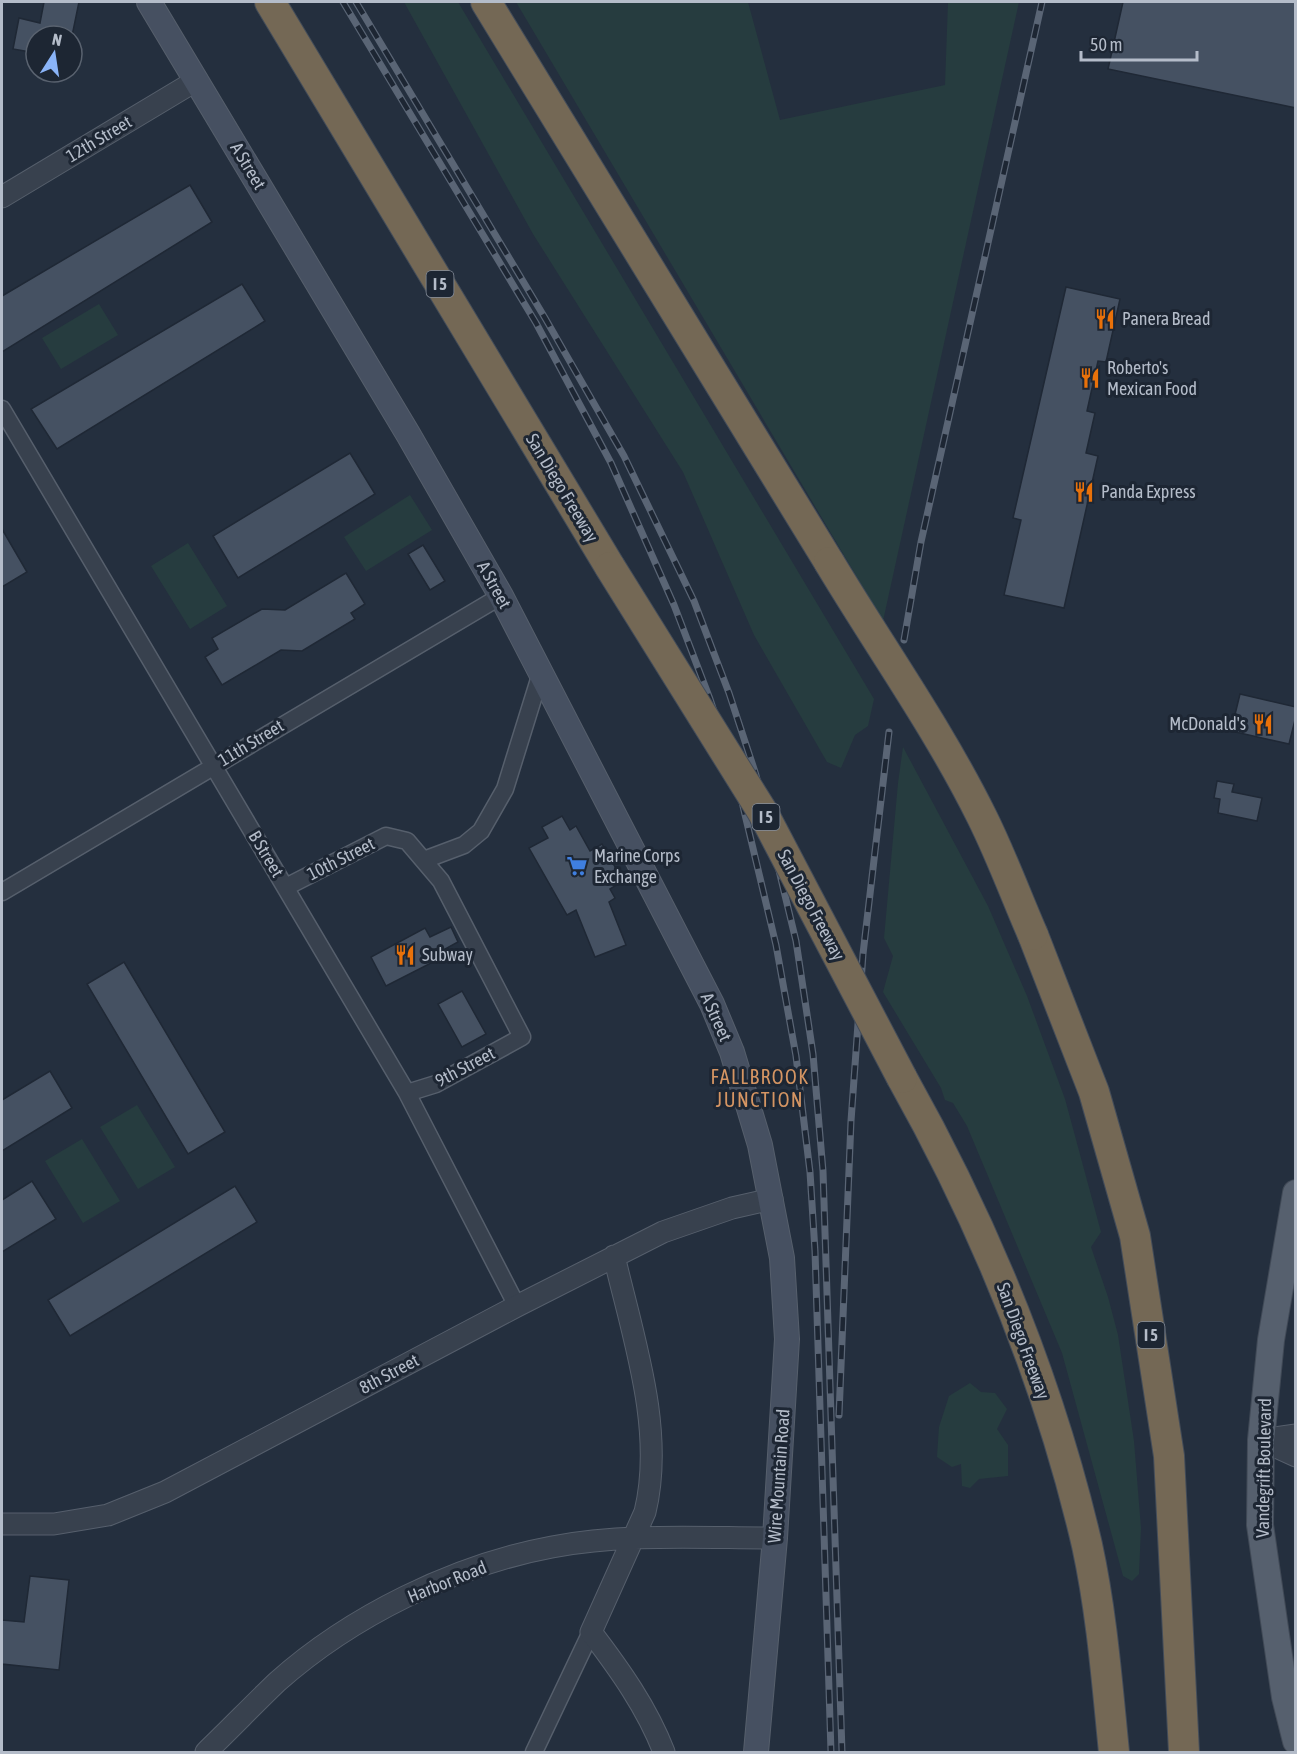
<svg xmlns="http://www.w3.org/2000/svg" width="1297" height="1754" font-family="'Asap Condensed',sans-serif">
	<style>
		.green { fill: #263c3f }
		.building { fill: #455162; stroke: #1f2835; stroke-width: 1.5 }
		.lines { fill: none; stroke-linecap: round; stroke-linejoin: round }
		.minor-casing { stroke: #565f6c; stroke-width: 19 }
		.tertiary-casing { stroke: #565f6c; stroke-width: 23 }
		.secondary-casing { stroke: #565f6c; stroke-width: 26 }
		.primary-casing { stroke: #414a57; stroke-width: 28 }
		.motorway-casing { stroke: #434c59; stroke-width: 32 }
		.minor { stroke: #38414e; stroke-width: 16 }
		.tertiary { stroke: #38414e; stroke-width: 21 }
		.secondary { stroke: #465061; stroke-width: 24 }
		.primary { stroke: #56606e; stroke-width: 26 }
		.motorway { stroke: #746855; stroke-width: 30 }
		.rail-casing { stroke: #5a6575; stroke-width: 7 }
		.rail { stroke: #1d2633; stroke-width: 4.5; stroke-dasharray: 14; stroke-linecap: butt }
		.motorway-bridge-casing { stroke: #434c59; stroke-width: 32; stroke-linecap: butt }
		.motorway-bridge { stroke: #746855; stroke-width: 30 }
		.labels { text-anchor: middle; stroke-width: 6; stroke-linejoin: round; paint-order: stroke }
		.shield { fill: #1d2633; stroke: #878f9c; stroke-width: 1.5 }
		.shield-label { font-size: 16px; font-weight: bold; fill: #b4bcc9 }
		.street-label { font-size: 18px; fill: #b4bcc9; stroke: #1d2633 }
		.poi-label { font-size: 18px; fill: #b4bcc9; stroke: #1d2633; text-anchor: start }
		.neighbourhood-label { font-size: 20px; letter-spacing: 1.5px; fill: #d59563; stroke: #1d2633 }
	</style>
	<rect width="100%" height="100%" fill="#242f3e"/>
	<path class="green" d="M404,2H458L874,699L868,726L855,735L841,768L827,762L754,635L683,472L533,234Z
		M516,2H748L780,120L945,85L948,2H1019L883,621Z
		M99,304L118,335L61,369L42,338Z
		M410,495L432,530L366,571L344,537Z
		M188,543L227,606L190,629L151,566Z
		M903,747L988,906L1027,996L1065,1099L1101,1232L1091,1247L1108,1297L1118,1335L1134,1441L1141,1528L1139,1574L1132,1581L1123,1576L1062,1353L967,1126L953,1103L945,1100L941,1088L883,992L893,956L884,938L898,783Z
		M137,1105L175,1167L138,1189L100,1127Z
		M82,1139L120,1201L83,1223L45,1161Z
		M970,1383L981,1392L995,1393L1007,1409L997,1429L1008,1445V1476L979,1479L970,1488L962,1486L961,1464L952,1467L937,1457L939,1427L949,1396Z"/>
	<path class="building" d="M44,2H79L72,36H36V53L13,49L19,18L40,23Z
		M1123,2H1296V108L1108,69Z
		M190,185L212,222L2,352V296Z
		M242,284L265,321L57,449L31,409Z
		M1066,287L1120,299L1106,362L1098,361L1087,411L1095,413L1086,453L1098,456L1064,608L1004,595L1021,520L1013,518Z
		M350,453L375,494L238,578L213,536Z
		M2,529L27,572L2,587Z
		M423,545L445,581L430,590L408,554Z
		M346,573L365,604L351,613L355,619L302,651L281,650L222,685L205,657L218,649L212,638L262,609L285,610Z
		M1240,694L1296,707V716L1289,744L1231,731Z
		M1217,781L1234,784L1232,792L1262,798L1257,821L1218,813L1220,799L1214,798Z
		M562,816L570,830L576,826L590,851L602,844L623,881L610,889L615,898L609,902L626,945L595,957L576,910L567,915L529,848L548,838L542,827Z
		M451,927L458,942L436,954L439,959L386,986L371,957L425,928L430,937Z
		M124,962L225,1132L188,1154L87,984Z
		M462,991L486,1034L462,1047L438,1004Z
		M50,1071L72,1108L2,1151V1100Z
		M32,1181L56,1219L2,1252V1200Z
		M235,1186L257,1222L70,1336L48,1300Z
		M30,1576L69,1580L59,1670L2,1664V1620L24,1622Z"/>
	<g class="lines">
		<g class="minor-casing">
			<path id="minor" d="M2,409L407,1093L517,1306
				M424,860L464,845L481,831L505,789L541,673
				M286,887L386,836L407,841L441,881L522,1037L436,1084L407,1093
				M2,892L501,596
				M534,1752L591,1632"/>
		</g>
		<g class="tertiary-casing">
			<path id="tertiary" d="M2,197L197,80
				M614,1256C633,1337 665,1430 645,1512L591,1632C620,1670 647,1708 664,1752
				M1261,1440L1296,1456
				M1261,1440L1296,1435
				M2,1524H54L108,1515L165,1492L517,1306L663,1232L732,1208L772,1199
				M206,1752C230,1729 253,1705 277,1682C351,1616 455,1565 552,1547C625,1533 701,1538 775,1538"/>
		</g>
		<g class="secondary-casing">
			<path id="secondary" d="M149,2L408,434L501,596L712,1004L732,1052L760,1145L782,1258L787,1339L775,1538L756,1752"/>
		</g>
		<g class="primary-casing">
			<path id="primary" d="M1296,1193L1271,1340L1261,1440L1260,1525L1285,1697L1296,1741"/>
		</g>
		<g class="motorway-casing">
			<path id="motorway" d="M270,2L610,567
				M486,2L829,562
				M1033,935L1094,1092L1135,1236L1169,1456L1184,1752
				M902,1078C984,1224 1049,1382 1087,1545C1102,1614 1107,1683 1114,1752"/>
		</g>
		<use href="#minor" class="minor"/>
		<use href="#tertiary" class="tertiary"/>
		<use href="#secondary" class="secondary"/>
		<use href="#primary" class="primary"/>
		<use href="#motorway" class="motorway"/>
		<g class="rail-casing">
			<path id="rail" d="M343,2L536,323L611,463L674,605L710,699L737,781L776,945L796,1056L810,1172L815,1251L831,1752
				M356,2L545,318L624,456L694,601L729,693L756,775L796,941L813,1054L823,1171L842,1752
				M904,640L921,542L1042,2
				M839,1415L851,1121L863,954L889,732"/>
		</g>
		<use href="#rail" class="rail"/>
		<g class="motorway-bridge-casing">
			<path id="motorway-bridge" d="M829,562C880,647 938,728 982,817C1001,855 1016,896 1033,935
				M610,567L762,811L902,1078"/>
		</g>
		<use href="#motorway-bridge" class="motorway-bridge"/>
	</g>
	<defs>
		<g id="restaurant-bare" transform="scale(1.62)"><path d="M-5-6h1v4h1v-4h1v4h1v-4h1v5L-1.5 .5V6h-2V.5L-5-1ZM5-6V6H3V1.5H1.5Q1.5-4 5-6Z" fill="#e8710a" stroke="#1d2633" stroke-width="2.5" paint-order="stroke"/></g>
		<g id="supermarket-bare" transform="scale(1.62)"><path d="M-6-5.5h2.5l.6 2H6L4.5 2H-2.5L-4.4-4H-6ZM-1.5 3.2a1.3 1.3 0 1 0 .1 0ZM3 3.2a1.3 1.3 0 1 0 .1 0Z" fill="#3f7fe0" stroke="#1d2633" stroke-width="2.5" paint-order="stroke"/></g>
	</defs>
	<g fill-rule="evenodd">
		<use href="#restaurant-bare" x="1105" y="319"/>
		<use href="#restaurant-bare" x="1090" y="378"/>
		<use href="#restaurant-bare" x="1084" y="492"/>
		<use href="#restaurant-bare" x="1263" y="724"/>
		<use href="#supermarket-bare" x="577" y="866"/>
		<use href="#restaurant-bare" x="405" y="955"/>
	</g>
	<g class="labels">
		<g class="shield">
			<rect x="426.5" y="271" width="27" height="26" rx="4.5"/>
			<rect x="752.5" y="804" width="27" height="26" rx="4.5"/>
			<rect x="1137.5" y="1322" width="27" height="26" rx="4.5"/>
		</g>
		<g class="shield-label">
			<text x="440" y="290">I 5</text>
			<text x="766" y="823">I 5</text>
			<text x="1151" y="1341">I 5</text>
		</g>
		<g class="street-label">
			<text transform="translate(99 139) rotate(-31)" y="6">12th Street</text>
			<text transform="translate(248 166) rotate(59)" y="6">A Street</text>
			<text transform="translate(562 488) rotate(59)" y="6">San Diego Freeway</text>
			<text transform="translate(494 585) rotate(61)" y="6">A Street</text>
			<text transform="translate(251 743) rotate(-31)" y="6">11th Street</text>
			<text transform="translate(266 854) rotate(59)" y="6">B Street</text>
			<text transform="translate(341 859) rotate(-27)" y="6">10th Street</text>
			<text transform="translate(811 905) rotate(62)" y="6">San Diego Freeway</text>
			<text transform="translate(716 1017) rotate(66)" y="6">A Street</text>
			<text transform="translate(465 1067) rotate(-28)" y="6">9th Street</text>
			<text transform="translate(1023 1341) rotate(70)" y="6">San Diego Freeway</text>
			<text transform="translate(389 1374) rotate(-28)" y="6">8th Street</text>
			<text transform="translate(1264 1468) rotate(-89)" y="6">Vandegrift Boulevard</text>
			<text transform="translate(779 1476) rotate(-86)" y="6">Wire Mountain Road</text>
			<text transform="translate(447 1582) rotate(-22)" y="6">Harbor Road</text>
		</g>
		<g class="poi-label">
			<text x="1122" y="325">Panera Bread</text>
			<text x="1107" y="374">Roberto's<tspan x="1107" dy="21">Mexican Food</tspan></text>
			<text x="1101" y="498">Panda Express</text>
			<text x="1246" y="730" text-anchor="end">McDonald's</text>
			<text x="594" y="862">Marine Corps<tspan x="594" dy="21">Exchange</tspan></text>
			<text x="422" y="961">Subway</text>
		</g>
		<g class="neighbourhood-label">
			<text x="760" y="1084">FALLBROOK<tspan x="760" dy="23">JUNCTION</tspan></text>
		</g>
	</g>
	<rect width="1297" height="1754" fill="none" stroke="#b4bcc9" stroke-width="6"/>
	<g transform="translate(54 54) rotate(12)"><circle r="28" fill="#1d2633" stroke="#59626f" stroke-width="1.5"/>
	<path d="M0-4.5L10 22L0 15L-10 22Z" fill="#8ab4f8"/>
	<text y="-9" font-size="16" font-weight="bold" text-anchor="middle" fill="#b4bcc9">N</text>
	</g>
	<path d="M1081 51v9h116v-9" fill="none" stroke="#b4bcc9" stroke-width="3"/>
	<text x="1090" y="51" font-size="18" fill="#b4bcc9" stroke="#1d2633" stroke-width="4.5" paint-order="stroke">50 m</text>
</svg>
